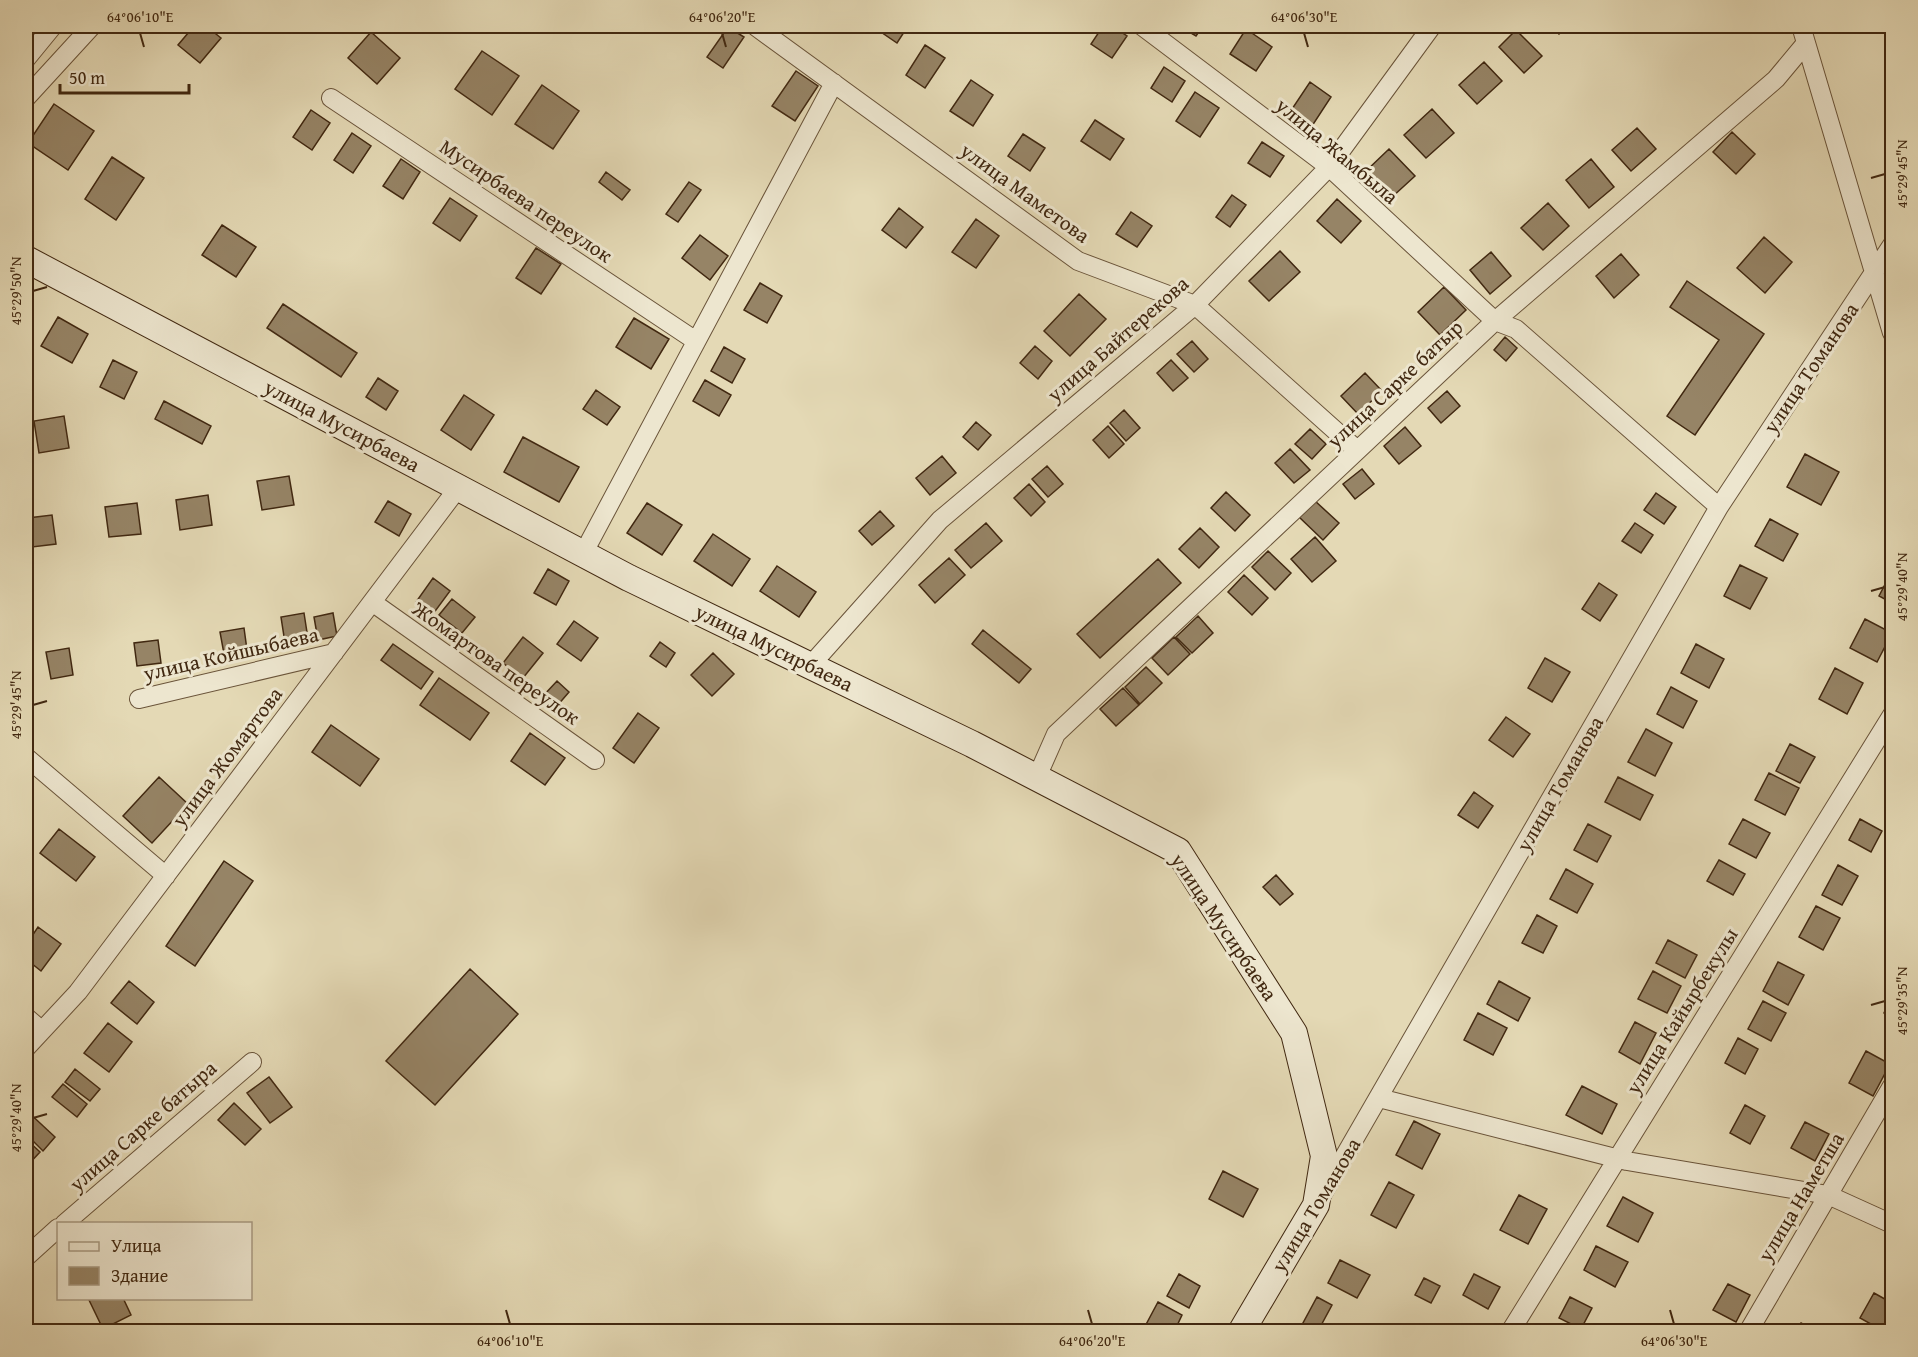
<svg xmlns="http://www.w3.org/2000/svg" width="1918" height="1357" font-family="'Gentium Book Plus',serif">
	<style>
		.building { fill: #968466; stroke: #412811; stroke-width: 1.5 }
		.lines { fill: none; stroke-linecap: round; stroke-linejoin: round }
		.street-casing { stroke: #6a543a; stroke-width: 20 }
		.secondary-casing { stroke: #412811; stroke-width: 28 }
		.street { stroke: #ede6cf; stroke-width: 18 }
		.secondary { stroke: #ede6cf; stroke-width: 26 }
		.ticks { fill: none; stroke: #412811; stroke-width: 2 }
		.labels { text-anchor: middle; stroke-width: 6; stroke-linejoin: round; paint-order: stroke }
		.street-label { font-size: 21px; fill: #412811; stroke: #ede6cf }
		.neatline { fill: none; stroke: #412811; stroke-width: 2 }
		.ticks-label { font-size: 15px; text-anchor: middle; fill: #412811 }
	</style>
	<rect width="100%" height="100%" fill="#e4d9b5"/>
	<filter id="stains"><feTurbulence type="fractalNoise" baseFrequency=".00333" numOctaves="4"/><feColorMatrix values="0 0 0 0 .2 0 0 0 0 .09 0 0 0 0 .02 0 0 0 .5 -.17"/></filter>
	<radialGradient id="worn" r=".72"><stop offset=".6" stop-color="#630" stop-opacity="0"/><stop offset="1" stop-color="#630" stop-opacity=".3"/></radialGradient>
	<path class="building" d="M194,26H206L221,38L200,63L178,45Z
		M885,26H908L897,43L881,32Z
		M1103,26H1112L1127,36L1112,58L1091,44Z
		M1179,26H1203L1196,36Z
		M1551,26H1569L1559,34Z
		M728,27L744,37L723,68L707,57Z
		M1246,29L1272,47L1256,71L1230,54Z
		M1516,30L1542,56L1524,73L1499,47Z
		M371,32L400,58L377,84L348,58Z
		M925,45L945,58L925,88L906,75Z
		M482,51L519,76L492,115L455,89Z
		M1484,62L1502,81L1477,104L1459,85Z
		M1164,67L1185,81L1172,102L1151,88Z
		M796,71L818,86L795,121L772,106Z
		M971,80L993,95L973,126L950,111Z
		M1310,82L1331,97L1312,126L1290,112Z
		M542,85L579,111L553,149L515,124Z
		M1195,92L1219,108L1200,137L1176,121Z
		M54,104L94,131L68,170L28,143Z
		M1432,109L1454,133L1426,158L1404,135Z
		M311,110L330,123L312,150L293,137Z
		M1095,120L1124,139L1110,160L1081,141Z
		M1637,128L1656,149L1631,171L1612,150Z
		M1732,132L1755,154L1736,174L1713,152Z
		M352,133L371,146L353,173L334,160Z
		M1023,134L1045,148L1030,171L1008,156Z
		M1262,142L1284,156L1270,177L1248,163Z
		M1389,149L1415,176L1391,198L1366,171Z
		M112,157L144,178L116,220L85,199Z
		M401,159L420,172L403,199L383,186Z
		M1591,159L1614,187L1589,208L1566,180Z
		M606,172L630,190L622,200L599,182Z
		M689,182L701,190L678,222L666,214Z
		M1232,195L1246,205L1230,227L1216,217Z
		M450,198L477,216L460,241L433,223Z
		M1337,199L1361,221L1341,243L1317,221Z
		M1548,203L1569,226L1543,250L1521,228Z
		M899,208L923,227L906,248L882,230Z
		M1131,212L1152,226L1137,247L1116,234Z
		M976,219L999,236L976,268L952,252Z
		M222,225L256,247L236,277L202,255Z
		M700,235L728,256L710,280L682,258Z
		M1764,237L1792,262L1765,293L1737,268Z
		M536,248L561,264L541,294L516,278Z
		M1280,251L1300,272L1269,301L1249,281Z
		M1491,252L1511,276L1490,294L1470,270Z
		M1621,254L1639,275L1614,298L1596,276Z
		M1687,281L1764,334L1695,435L1667,416L1719,340L1670,307Z
		M760,283L782,296L767,323L744,310Z
		M1444,287L1466,310L1440,335L1418,312Z
		M1079,294L1106,319L1070,356L1044,331Z
		M283,304L357,353L341,377L267,328Z
		M58,317L88,334L72,363L41,346Z
		M634,318L669,339L651,369L616,347Z
		M1505,337L1517,348L1506,361L1494,350Z
		M1192,341L1208,359L1194,372L1177,354Z
		M1035,346L1052,361L1038,379L1020,363Z
		M724,347L745,359L732,383L711,371Z
		M113,360L137,372L124,399L100,387Z
		M1171,360L1188,378L1173,391L1157,373Z
		M1365,373L1382,391L1358,414L1341,396Z
		M378,378L398,391L386,410L366,397Z
		M705,380L731,395L719,416L693,401Z
		M596,390L620,407L607,425L583,409Z
		M1447,391L1460,406L1441,423L1428,408Z
		M464,395L494,415L471,450L441,430Z
		M164,401L211,426L202,444L155,419Z
		M1124,410L1140,428L1126,441L1110,423Z
		M64,416L69,448L39,453L34,421Z
		M976,422L991,435L978,450L963,437Z
		M1108,426L1124,444L1109,458L1093,440Z
		M1405,427L1421,446L1399,464L1384,446Z
		M1310,429L1326,444L1312,459L1295,444Z
		M523,437L579,467L559,502L504,472Z
		M1290,449L1310,470L1294,483L1275,463Z
		M1805,454L1839,472L1821,505L1787,487Z
		M942,456L956,473L930,495L916,478Z
		M1047,466L1063,484L1048,497L1032,479Z
		M1362,469L1374,484L1355,499L1343,484Z
		M289,476L294,505L262,510L257,481Z
		M1029,484L1045,502L1031,516L1014,498Z
		M1226,492L1250,515L1235,531L1211,508Z
		M1656,493L1676,507L1664,524L1644,510Z
		M208,495L212,525L180,530L176,500Z
		M1314,500L1339,523L1323,540L1298,516Z
		M388,501L411,514L399,536L375,522Z
		M137,503L141,534L109,537L105,507Z
		M647,503L682,525L662,555L627,533Z
		M880,511L894,526L872,545L859,531Z
		M52,515L56,544L32,547L28,518Z
		M1770,519L1798,534L1783,561L1755,546Z
		M986,523L1002,541L971,568L955,550Z
		M1635,523L1653,535L1641,553L1622,541Z
		M1200,528L1219,547L1199,568L1179,549Z
		M713,534L750,559L732,586L694,561Z
		M1315,537L1336,561L1312,582L1291,559Z
		M1268,551L1291,573L1275,590L1252,567Z
		M949,558L965,575L935,603L919,585Z
		M1158,559L1181,583L1100,658L1077,634Z
		M1740,565L1767,578L1750,609L1724,596Z
		M777,566L816,592L799,617L760,591Z
		M548,569L569,581L556,605L534,593Z
		M1892,571V603L1879,596Z
		M1244,575L1268,598L1252,615L1228,592Z
		M433,578L450,591L433,614L416,602Z
		M1599,583L1617,595L1600,621L1582,609Z
		M452,599L475,617L462,633L439,615Z
		M304,613L308,639L285,643L281,617Z
		M333,613L337,636L318,640L314,617Z
		M1198,616L1213,633L1192,653L1176,637Z
		M1865,619L1892,633L1877,662L1850,648Z
		M574,621L598,638L581,661L557,644Z
		M244,628L247,650L224,654L220,632Z
		M983,630L1031,669L1019,683L972,644Z
		M523,637L543,653L523,678L503,663Z
		M1174,637L1190,654L1168,675L1152,658Z
		M158,640L161,663L137,666L134,643Z
		M660,642L675,653L666,667L650,656Z
		M393,644L433,672L421,689L381,660Z
		M1696,644L1724,659L1709,688L1681,673Z
		M69,648L73,675L51,679L46,652Z
		M713,653L734,674L712,696L691,675Z
		M1545,658L1570,672L1552,702L1528,688Z
		M1146,667L1162,683L1140,704L1125,687Z
		M1835,668L1863,683L1847,714L1819,699Z
		M439,678L489,713L470,740L420,705Z
		M557,681L569,692L557,706L544,695Z
		M1671,687L1697,701L1683,728L1657,714Z
		M1123,688L1139,705L1116,726L1100,709Z
		M638,713L659,728L634,763L613,748Z
		M1506,717L1530,734L1513,757L1489,740Z
		M331,725L379,759L360,786L312,752Z
		M1646,729L1672,743L1655,776L1628,762Z
		M530,733L565,758L545,785L511,761Z
		M1790,744L1815,757L1800,783L1776,771Z
		M1769,773L1799,788L1785,815L1755,800Z
		M159,777L188,804L152,843L123,816Z
		M1618,777L1653,795L1640,820L1605,802Z
		M1474,792L1493,806L1478,828L1458,815Z
		M1743,819L1770,833L1756,858L1729,844Z
		M1860,819L1882,831L1871,852L1849,840Z
		M1588,824L1611,836L1597,862L1574,850Z
		M59,829L95,857L76,881L40,853Z
		M1719,860L1745,874L1733,895L1707,881Z
		M224,861L253,881L195,966L166,946Z
		M1838,865L1858,876L1842,905L1822,895Z
		M1566,869L1593,884L1577,913L1550,899Z
		M1276,875L1293,894L1280,905L1263,887Z
		M1816,906L1840,918L1823,950L1799,937Z
		M1537,915L1557,926L1543,953L1522,943Z
		M38,927L61,944L41,971L26,959V945Z
		M1668,940L1697,955L1685,978L1656,963Z
		M1778,962L1804,975L1788,1005L1763,991Z
		M470,969L518,1014L435,1105L386,1061Z
		M1653,971L1681,986L1667,1013L1638,999Z
		M129,981L154,1002L137,1024L111,1003Z
		M1499,981L1530,998L1518,1021L1487,1004Z
		M1892,997V1017L1884,1013Z
		M1763,1001L1786,1013L1771,1041L1748,1029Z
		M1478,1013L1507,1028L1493,1055L1464,1040Z
		M1635,1022L1656,1033L1640,1064L1619,1052Z
		M108,1023L132,1042L109,1072L84,1053Z
		M1738,1038L1758,1049L1745,1074L1725,1063Z
		M1866,1051L1890,1064L1873,1096L1849,1083Z
		M75,1069L100,1089L90,1101L65,1082Z
		M269,1077L292,1107L270,1123L247,1093Z
		M63,1084L87,1104L77,1117L52,1097Z
		M1582,1086L1617,1104L1602,1134L1566,1115Z
		M234,1103L261,1129L245,1145L218,1120Z
		M1745,1105L1765,1116L1750,1144L1730,1133Z
		M26,1110L55,1137L43,1151L26,1134Z
		M1414,1121L1440,1134L1422,1169L1396,1155Z
		M1805,1122L1829,1134L1815,1161L1791,1148Z
		M26,1139L40,1152L27,1166L26,1165Z
		M1892,1159V1178L1885,1174Z
		M1223,1171L1258,1189L1243,1217L1209,1199Z
		M1389,1182L1414,1195L1396,1228L1371,1215Z
		M1519,1195L1547,1209L1528,1244L1500,1230Z
		M1623,1197L1653,1213L1638,1242L1607,1226Z
		M1596,1246L1628,1262L1615,1287L1584,1270Z
		M1340,1260L1370,1275L1357,1298L1328,1283Z
		M1179,1274L1200,1286L1189,1308L1167,1296Z
		M1474,1274L1500,1287L1488,1309L1463,1295Z
		M1424,1278L1440,1286L1431,1303L1415,1295Z
		M1728,1284L1750,1295L1736,1322L1713,1310Z
		M1874,1293L1892,1303V1332H1885L1860,1318Z
		M1317,1297L1332,1305L1318,1331L1303,1323Z
		M1570,1297L1592,1308L1581,1329L1559,1318Z
		M92,1298H123L131,1315L103,1329L89,1300Z
		M1158,1302L1182,1315L1174,1332H1142Z
		M1801,1323L1817,1332H1797Z"/>
	<g class="lines">
		<g class="street-casing">
			<path id="street" d="M755,26L1078,261L1195,305L1357,450
				M1142,26L1329,167L1495,321L1516,329L1719,507
				M1801,26L1892,333
				M26,59L53,26
				M26,98L92,26
				M331,98L696,341
				M583,554L834,83
				M372,602L595,760
				M810,666L940,520L1195,305L1329,167L1432,26
				M139,699L334,653
				M26,757L166,876
				M1037,777L1056,734L1495,321L1776,79L1806,43
				M26,1017L41,1030
				M26,1048L78,992L458,488
				M1379,1098L1627,1161L1828,1195L1892,1224
				M1322,1195L1719,507L1892,245
				M64,1224L252,1062
				M26,1257L58,1228
				M1510,1332L1892,715
				M1748,1332L1892,1086"/>
		</g>
		<g class="secondary-casing">
			<path id="secondary" d="M26,259L629,578L972,744L1178,851L1294,1033L1324,1156L1316,1205L1241,1332"/>
		</g>
		<use href="#street" class="street"/>
		<use href="#secondary" class="secondary"/>
	</g>
	<path class="ticks" d="M140,33L144,47M722,33L726,47M1304,33L1308,47M1871,178L1885,174M33,291L47,287M1871,591L1885,587M33,705L47,701M1871,1005L1885,1001M33,1118L47,1114M506,1310L510,1324M1088,1310L1092,1324M1670,1310L1674,1324"/>
	<g class="labels">
		<g class="street-label">
			<text transform="translate(1337 151) rotate(40)" y="7">улица Жамбыла</text>
			<text transform="translate(1025 193) rotate(36)" y="7">улица Маметова</text>
			<text transform="translate(526 201) rotate(34)" y="7">Мусирбаева переулок</text>
			<text transform="translate(1118 339) rotate(-41)" y="7">улица Байтерекова</text>
			<text transform="translate(1811 368) rotate(-56)" y="7">улица Томанова</text>
			<text transform="translate(1395 384) rotate(-43)" y="7">улица Сарке батыр</text>
			<text transform="translate(342 426) rotate(28)" y="7">улица Мусирбаева</text>
			<text transform="translate(774 648) rotate(26)" y="7">улица Мусирбаева</text>
			<text transform="translate(231 654) rotate(-13)" y="7">улица Койшыбаева</text>
			<text transform="translate(496 663) rotate(35)" y="7">Жомартова переулок</text>
			<text transform="translate(227 757) rotate(-53)" y="7">улица Жомартова</text>
			<text transform="translate(1560 784) rotate(-60)" y="7">улица Томанова</text>
			<text transform="translate(1224 927) rotate(56)" y="7">улица Мусирбаева</text>
			<text transform="translate(1682 1011) rotate(-58)" y="7">улица Кайырбекулы</text>
			<text transform="translate(143 1126) rotate(-41)" y="7">улица Сарке батыра</text>
			<text transform="translate(1801 1197) rotate(-59)" y="7">улица Наметша</text>
			<text transform="translate(1316 1205) rotate(-59)" y="7">улица Томанова</text>
		</g>
	</g>
	<rect width="1918" height="1357" fill="none" stroke="#e4d9b5" stroke-width="66"/>
	<rect x="57" y="1222" width="195" height="78" fill="#ede6cf" stroke="#a89a83" stroke-width="1.5"/>
	<rect x="69" y="1242" width="30" height="9" fill="#ede6cf" stroke="#a89a83" stroke-width="1.5"/>
	<text x="111" y="1252" font-size="18" fill="#412811">Улица</text>
	<rect x="69" y="1267" width="30" height="18" fill="#968466" stroke="#a89a83" stroke-width="1.5"/>
	<text x="111" y="1282" font-size="18" fill="#412811">Здание</text>
	<path d="M60 84v9h129v-9" fill="none" stroke="#412811" stroke-width="3"/>
	<text x="69" y="84" font-size="18" fill="#412811" stroke="#ede6cf" stroke-width="4.5" paint-order="stroke">50 m</text>
	<rect x="33" y="33" width="1852" height="1291" class="neatline"/>
	<g class="ticks-label">
		<text x="140" y="22">64°06'10"E</text>
		<text x="722" y="22">64°06'20"E</text>
		<text x="1304" y="22">64°06'30"E</text>
		<text transform="translate(1902 174) rotate(-90)" y="5">45°29'45"N</text>
		<text transform="translate(16 291) rotate(-90)" y="5">45°29'50"N</text>
		<text transform="translate(1902 587) rotate(-90)" y="5">45°29'40"N</text>
		<text transform="translate(16 705) rotate(-90)" y="5">45°29'45"N</text>
		<text transform="translate(1902 1001) rotate(-90)" y="5">45°29'35"N</text>
		<text transform="translate(16 1118) rotate(-90)" y="5">45°29'40"N</text>
		<text x="510" y="1346">64°06'10"E</text>
		<text x="1092" y="1346">64°06'20"E</text>
		<text x="1674" y="1346">64°06'30"E</text>
	</g>
	<rect width="100%" height="100%" filter="url(#stains)"/>
	<rect width="100%" height="100%" fill="url(#worn)"/>
</svg>
